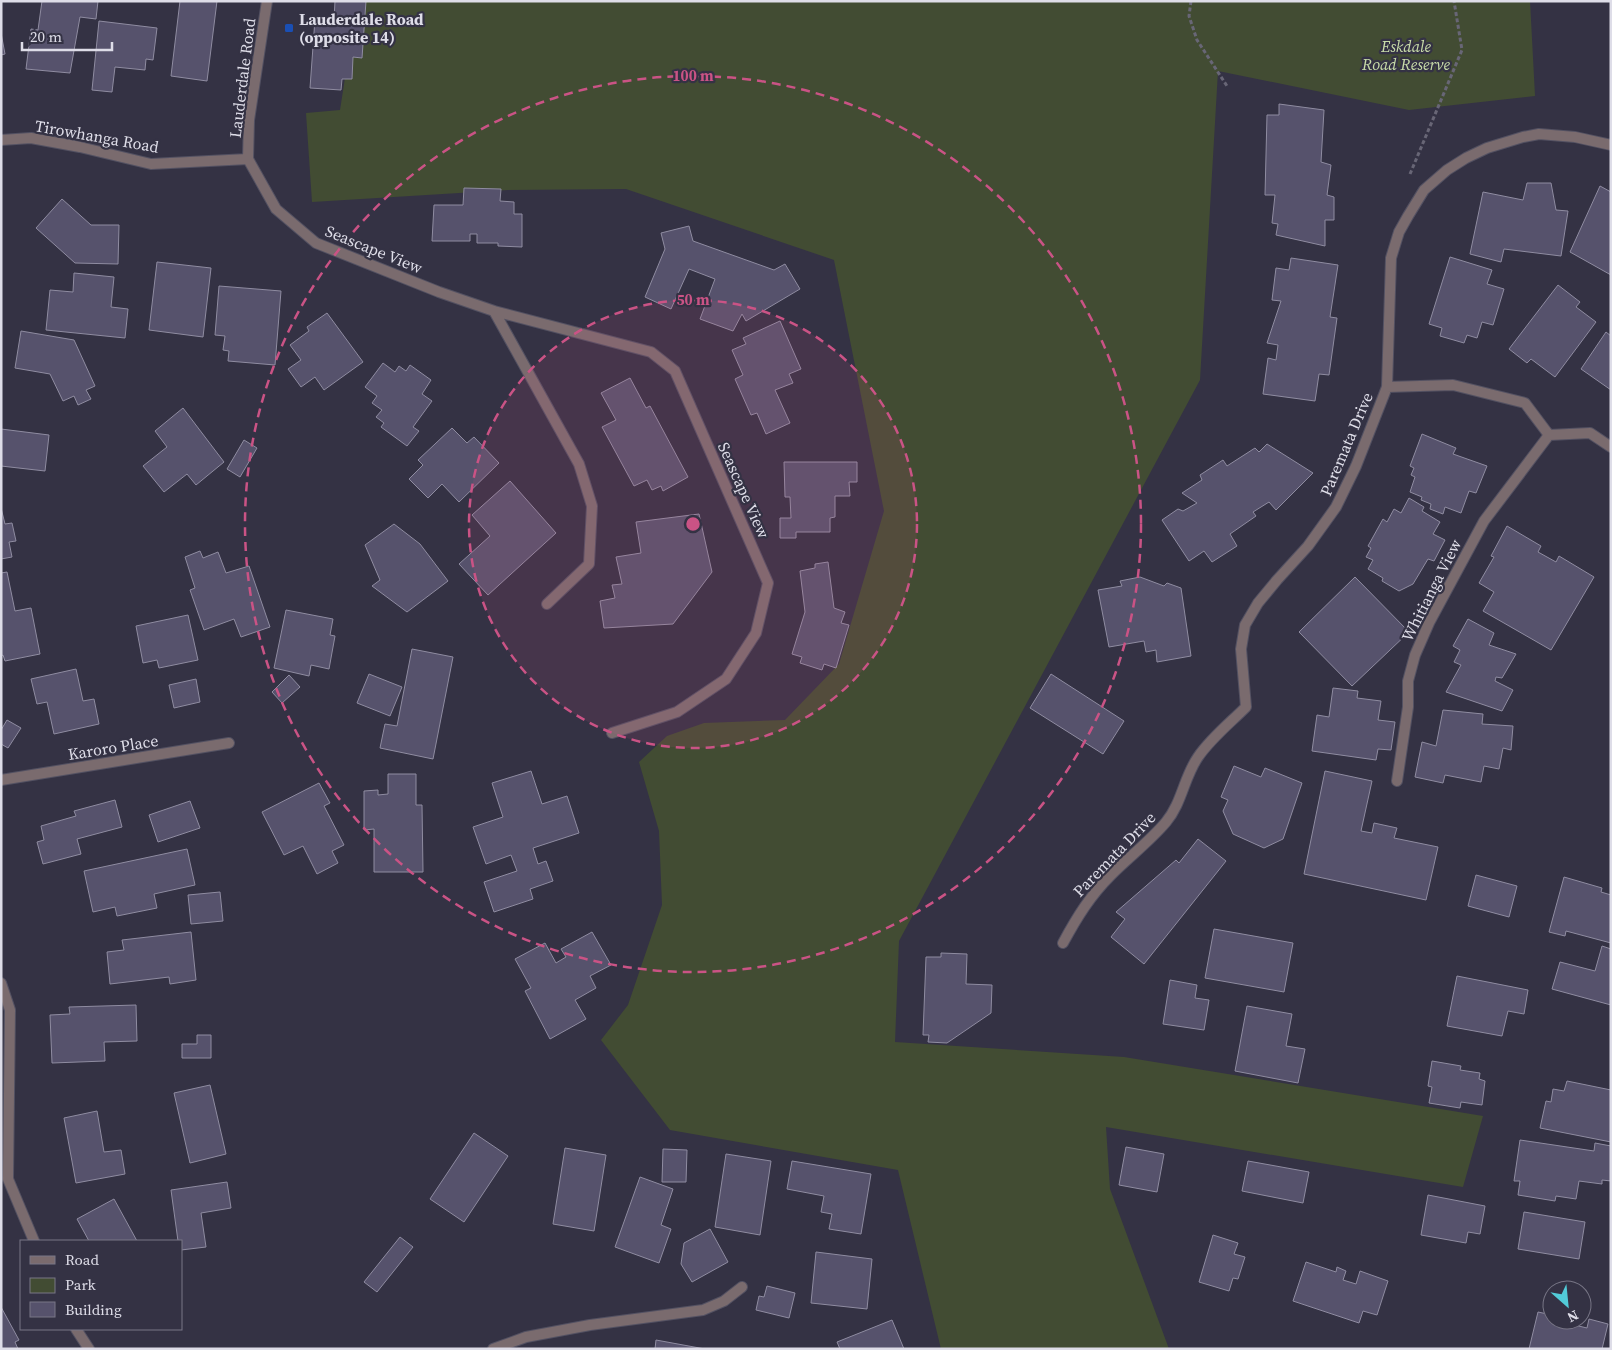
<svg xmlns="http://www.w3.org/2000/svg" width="1612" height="1350" font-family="'Source Serif 4',serif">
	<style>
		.green { fill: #424c33 }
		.building { fill: #56526c; stroke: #8f8ca1 }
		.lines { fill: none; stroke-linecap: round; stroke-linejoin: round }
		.service-casing { stroke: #535162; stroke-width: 12 }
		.minor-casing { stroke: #535162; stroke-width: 12 }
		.path { stroke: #686676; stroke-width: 3; stroke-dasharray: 4 2.5; stroke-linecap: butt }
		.service { stroke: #7a6b6e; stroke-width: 10 }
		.minor { stroke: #7a6b6e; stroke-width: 10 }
		.ring { fill: none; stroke: #ca5385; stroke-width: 2.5; stroke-dasharray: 9 6 }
		.transit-dot { fill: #1a4fb4; stroke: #343244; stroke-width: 2 }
		.labels { text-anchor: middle; stroke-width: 4.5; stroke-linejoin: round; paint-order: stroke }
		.poi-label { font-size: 16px; font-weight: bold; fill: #dedde8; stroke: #343244; text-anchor: start }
		.park-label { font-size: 16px; font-style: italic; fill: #c8dca8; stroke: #343244 }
		.street-label { font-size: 16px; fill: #dedde8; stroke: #343244 }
		.centre { fill: #ca5385; stroke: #343244; stroke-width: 2.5 }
		.ring-label { font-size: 15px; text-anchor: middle; font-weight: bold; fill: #ca5385; stroke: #343244; stroke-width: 4.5; stroke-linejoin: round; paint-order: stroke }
	</style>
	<rect width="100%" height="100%" fill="#343244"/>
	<path class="green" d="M357,1H1530L1535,96L1409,110L1218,71L1200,380L899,941L895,1042L1124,1057L1483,1116L1463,1187L1106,1127L1110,1189L1169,1349H941L898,1170L670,1130L601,1040L628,1005L662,905L659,831L639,762L667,736L704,723L785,720L839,664L884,511L834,260L626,189L508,190L312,202L306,113L340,110Z"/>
	<path class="building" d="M42,1H98L96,19L80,17L70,73L26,69L31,29L38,30Z
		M180,1H217L207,81L171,76Z
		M335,1H366L362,58L353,57L352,79H342L341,90L310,88L315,19L334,20Z
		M99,21L157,28L153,60L146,59L145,70L115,67L112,92L92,90Z
		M1,33L5,54L1,55Z
		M1279,104L1324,110L1321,162L1331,165L1327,195L1334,197V220H1325V246L1276,235L1278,224L1272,223L1275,195H1265L1267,115H1279Z
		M1527,183H1551L1556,210L1568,211L1561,256L1504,249L1501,262L1470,254L1483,192L1523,200Z
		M1600,186L1611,192V275L1570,252Z
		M464,188L501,189L500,201L514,202V214H522V247L498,246V243H477V234H470V241H432L434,205H463Z
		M62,199L91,225H119L118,264L75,263L36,228Z
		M689,226L693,241L774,270L785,264L800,289L746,321L742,314L733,331L700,319L715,279L689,269L671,309L645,297L665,249L661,233Z
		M1450,257L1492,270L1487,284L1504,289L1493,325L1482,322L1477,338L1467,335L1464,343L1440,336L1442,328L1429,324Z
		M1291,258L1338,265L1330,317L1337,318L1329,375L1319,374L1315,401L1263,394L1268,358L1276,360L1278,345L1267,343L1281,301L1272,300L1276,268L1289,270Z
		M157,262L211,268L203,337L149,330Z
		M74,273L114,277L111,307L128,309L125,338L46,330L50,290L73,292Z
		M1558,285L1580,302L1576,307L1596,322L1555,377L1531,359L1527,363L1509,349Z
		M219,286L281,291L275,365L228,361L229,351L223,350L225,336L215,335Z
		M327,313L363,362L324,390L315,377L301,387L288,369L301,360L290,345L309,331L307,327Z
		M780,321L801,369L789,374L793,383L775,390L790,423L766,434L757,413L751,415L735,379L743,375L732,350L746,344L743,338Z
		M21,331L74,340L95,386L86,390L91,399L78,405L74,396L63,401L50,374L15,368Z
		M1606,332L1611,336V390L1581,369Z
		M383,363L395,372L399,366L406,371L410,365L431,380L422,394L432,401L413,427L419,431L407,446L381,427L384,423L376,417L382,410L372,403L377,396L365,387Z
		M630,378L646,408L650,406L688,477L663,491L661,486L652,490L647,480L634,486L602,427L616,420L601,393Z
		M183,408L224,462L196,485L187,474L164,492L143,466L167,447L155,431Z
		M452,428L467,443L474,437L499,463L459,502L442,484L428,498L409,479L423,465L418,460Z
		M1,429L49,435L45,471L1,466Z
		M1422,434L1456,448L1453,454L1487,466L1476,493L1469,491L1461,513L1445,507L1443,514L1430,509L1431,504L1421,500L1422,497L1410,492L1415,477L1411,475L1414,468L1410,466Z
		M244,440L257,448L240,477L227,469Z
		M1267,444L1313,473L1276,510L1269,502L1253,512L1256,516L1230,534L1237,546L1212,562L1204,551L1189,561L1162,520L1178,509L1183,511L1197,503L1182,493L1202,480L1200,475L1223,460L1227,466L1255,448L1259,452Z
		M784,462H857V482H849L850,496H835V517L830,518V532H796V538H780V518H791L790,497H785Z
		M510,481L556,533L488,595L459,564L490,536L472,515Z
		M1409,498L1424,507L1422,511L1440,522L1433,534L1445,540L1434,561L1428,559L1413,584L1399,591L1382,581L1383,578L1368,569L1373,560L1366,557L1371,548L1368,546L1383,519L1387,522L1394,509L1401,513Z
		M1,508L5,524L12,523L16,541L9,542L12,557L1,559Z
		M699,514L712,572L673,624L604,628L600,601L615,598L612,585L622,584L616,557L641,553L636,522Z
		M394,524L420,544L448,581L407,612L372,586L380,580L365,545Z
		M1507,526L1541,546L1538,552L1556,562L1559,556L1594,577L1551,650L1483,611L1494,592L1479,583L1494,557L1491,556Z
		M200,551L203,558L218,552L226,573L249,566L270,627L241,637L234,619L204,630L190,590L195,588L185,557Z
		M828,562L834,608L845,612L841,623L849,625L836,668L824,664L822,670L800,663L802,657L792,654L805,612L800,571L815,568V564Z
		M7,572L15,611L31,608L40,654L5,661L3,655L1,656V573Z
		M1140,577L1164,586L1167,583L1181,588L1191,656L1157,662L1156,650L1146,652L1144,641L1109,647L1098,590L1122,586L1120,581Z
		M1355,577L1409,632L1352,686L1299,632Z
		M286,610L333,619L330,635L335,636L329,669L311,665L309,676L274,668Z
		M188,615L198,660L159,668L157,660L143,663L136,626Z
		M1468,619L1494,633L1489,645L1516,654L1502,678L1496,677L1495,681L1513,690L1502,711L1446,692L1461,665L1454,662L1460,650L1453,646Z
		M412,649L453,657L433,759L380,748L385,724L397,726Z
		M76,669L83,701L94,699L99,724L54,734L47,702L37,704L31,679Z
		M369,674L402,687L390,716L357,703Z
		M1051,674L1124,721L1103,754L1030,708Z
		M289,675L300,687L282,703L272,692Z
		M196,679L200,702L174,708L169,685Z
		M1333,688L1358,691L1357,698L1381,701L1378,720L1395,722L1391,750L1378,749L1376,760L1312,751L1317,715L1329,717Z
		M1443,710L1483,714L1482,724L1513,726L1511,750L1503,748L1499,769L1484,766L1481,782L1445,775L1443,783L1415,777L1422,742L1436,746Z
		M7,720L21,728L8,748L1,744V730Z
		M1234,766L1261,777L1265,768L1302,783L1283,839L1264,848L1233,834L1223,811L1228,800L1221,797Z
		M531,771L542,804L567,796L579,833L533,848L538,864L546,861L553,881L530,889L533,899L494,912L484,882L517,871L511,855L486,864L473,827L503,817L492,783Z
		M1325,771L1372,781L1361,831L1372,833L1374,823L1397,828L1394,838L1438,847L1426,900L1304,874Z
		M388,774H416V805H422L423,872H374V829L364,830V791L378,790V795L388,794Z
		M319,783L330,803L324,806L344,845L332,851L338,863L317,874L303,846L284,855L262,812Z
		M115,800L122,827L77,839L81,854L43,864L37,842L44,840L41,826L76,816L74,811Z
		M190,801L200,828L158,842L149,815Z
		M1198,839L1226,861L1144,964L1111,937L1125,919L1116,912L1176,860L1179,863Z
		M187,849L195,885L154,894L157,908L117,916L115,907L93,912L84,871Z
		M1476,875L1517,886L1509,917L1468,906Z
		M1564,877L1602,888L1601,892L1611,895V943L1566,931L1565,936L1549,932Z
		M220,892L223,921L191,924L188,895Z
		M1214,929L1293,943L1284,992L1205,978Z
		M191,932L196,980L170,984L169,977L110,984L107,952L124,950L122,940Z
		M592,932L611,965L590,976L596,988L575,1000L586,1019L550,1039L525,991L531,988L515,959L545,943L556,963L566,957L561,949Z
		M1602,946L1611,949V1005L1552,989L1560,962L1595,971Z
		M941,953L967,954L966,984L992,985L991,1013L947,1043L928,1042L929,1035H923L926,957H941Z
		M1457,976L1528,990L1524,1014L1508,1011L1502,1036L1447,1026Z
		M1170,980L1197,985L1195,998L1209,1000L1204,1030L1163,1024Z
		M136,1005L137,1041L104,1042L105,1061L52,1063L50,1015L70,1014L69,1007Z
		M1247,1006L1292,1014L1286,1046L1305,1049L1298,1083L1235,1071Z
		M197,1035H211V1058H182V1044H197Z
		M1432,1061L1461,1066L1460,1070L1480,1073L1479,1079L1485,1081L1482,1105L1461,1102L1460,1108L1429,1103L1432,1087L1428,1086Z
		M1567,1081L1611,1090V1142L1540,1128L1546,1101L1551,1102L1553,1089L1564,1091Z
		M210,1085L226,1154L190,1163L174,1093Z
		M97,1111L104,1152L121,1150L125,1174L76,1183L64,1118Z
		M474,1133L508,1156L464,1222L430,1199Z
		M1520,1140L1594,1151L1595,1143L1611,1146V1181L1602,1180V1184L1579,1181L1576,1199L1556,1196L1555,1201L1518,1195L1520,1181H1514Z
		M1126,1147L1164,1154L1157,1192L1119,1185Z
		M565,1148L606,1155L594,1231L553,1224Z
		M663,1149L687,1150L686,1182H662Z
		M726,1154L771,1161L760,1235L715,1227Z
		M792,1161L871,1174L861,1234L829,1229L832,1214L821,1212L824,1196L787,1189Z
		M1248,1161L1309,1172L1303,1203L1242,1191Z
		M640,1177L673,1189L661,1225L671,1229L659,1263L615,1247Z
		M227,1182L231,1208L201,1213L206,1247L181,1250V1241H178L171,1190Z
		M1428,1195L1485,1206L1480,1234L1468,1232L1466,1243L1421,1235Z
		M114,1199L137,1241H89L77,1219Z
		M1524,1212L1585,1222L1579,1259L1518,1249Z
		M710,1229L728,1262L692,1282L681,1264L684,1243Z
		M1213,1235L1238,1243L1234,1254L1245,1257L1238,1279L1233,1278L1229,1291L1199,1282Z
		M400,1237L413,1247L377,1292L364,1282Z
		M816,1252L872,1259L867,1309L811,1303Z
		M1306,1262L1336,1272L1337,1267L1346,1271L1343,1280L1356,1284L1360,1271L1388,1281L1377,1315L1363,1311L1359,1323L1293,1301Z
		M767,1286L795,1293L789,1318L756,1310L759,1296L764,1297Z
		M1,1307L19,1340L15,1342L18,1349H1Z
		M1538,1312L1552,1315V1320H1562V1322L1587,1328L1589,1319L1608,1324L1602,1349H1529Z
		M892,1320L904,1349H840L837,1342Z
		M656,1340L705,1349H655Z"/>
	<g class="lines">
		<g class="service-casing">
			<path id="service" d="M493,1349L526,1337L590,1325L703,1310L724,1301L742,1287"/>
		</g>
		<g class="minor-casing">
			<path id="minor" d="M1,140L31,138L80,147L151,164L248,159
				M248,159L276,209L316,243L439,292L494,311L579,464L592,506L589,564L547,604
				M248,159L249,120L267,1
				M494,311L651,352L675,371L768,583L756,633L726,679L677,712L612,733
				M1387,387L1453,385L1525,403L1549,435L1590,433L1611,447
				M1,780L229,743
				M1397,781L1408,707V681L1415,655L1429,623L1484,521L1549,435
				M1063,943C1077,917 1090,896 1111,875C1129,857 1150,841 1166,822C1182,803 1184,777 1198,757C1211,738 1230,723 1246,707L1241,649L1245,625L1258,603L1277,580L1308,546L1336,507L1356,466L1387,387L1391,258L1399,232L1408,216L1424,190L1447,170L1466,158L1487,148L1523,137L1539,134L1575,137L1611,145
				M1,983L10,1010L8,1179L34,1241
				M76,1329L89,1349"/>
		</g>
		<path class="path" d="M1191,1L1189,16L1197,40L1227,86
			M1410,174L1462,50L1454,1"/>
		<use href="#service" class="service"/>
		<use href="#minor" class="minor"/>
	</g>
	<circle cx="693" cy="524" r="224" fill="#ca5385" fill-opacity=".12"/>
	<g class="ring">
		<circle cx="693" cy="524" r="224"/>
		<circle cx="693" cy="524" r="448"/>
	</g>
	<rect class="transit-dot" x="284" y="23" width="10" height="10" rx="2.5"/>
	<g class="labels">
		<g class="poi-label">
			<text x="299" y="25">Lauderdale Road<tspan x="299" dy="18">(opposite 14)</tspan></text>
		</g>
		<g class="park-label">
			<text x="1406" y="52">Eskdale<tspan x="1406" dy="18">Road Reserve</tspan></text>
		</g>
		<g class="street-label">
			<text transform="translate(242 78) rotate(-83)" y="6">Lauderdale Road</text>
			<text transform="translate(97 136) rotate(10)" y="6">Tirowhanga Road</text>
			<text transform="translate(374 249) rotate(22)" y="6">Seascape View</text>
			<text transform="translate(1346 444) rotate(-67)" y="6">Paremata Drive</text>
			<text transform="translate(744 490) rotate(66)" y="6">Seascape View</text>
			<text transform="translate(1431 590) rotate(-63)" y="6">Whitianga View</text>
			<text transform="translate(113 747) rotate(-9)" y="6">Karoro Place</text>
			<text transform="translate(1114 854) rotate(-46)" y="6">Paremata Drive</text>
		</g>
	</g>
	<circle cx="693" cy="524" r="8" class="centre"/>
	<g class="ring-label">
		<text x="693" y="81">100 m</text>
		<text x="693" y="305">50 m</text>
	</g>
	<rect width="1612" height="1350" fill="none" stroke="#dedde8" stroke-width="5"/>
	<rect x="20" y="1240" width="162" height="90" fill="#343244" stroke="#787686"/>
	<rect x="30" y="1256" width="25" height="8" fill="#7a6b6e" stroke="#787686"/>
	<text x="65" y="1265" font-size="15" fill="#dedde8">Road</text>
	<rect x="30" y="1278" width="25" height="15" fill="#424c33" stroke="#787686"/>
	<text x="65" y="1290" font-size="15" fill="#dedde8">Park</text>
	<rect x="30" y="1302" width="25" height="15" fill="#56526c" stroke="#787686"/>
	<text x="65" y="1315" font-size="15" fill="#dedde8">Building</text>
	<g transform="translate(1567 1305) rotate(153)"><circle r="24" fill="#343244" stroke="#787686"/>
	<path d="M0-4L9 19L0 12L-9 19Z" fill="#52cbd8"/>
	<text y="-8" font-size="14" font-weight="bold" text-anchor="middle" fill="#dedde8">N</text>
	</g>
	<path d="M22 42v8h90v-8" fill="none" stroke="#dedde8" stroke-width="2.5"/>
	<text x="30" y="42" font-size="15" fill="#dedde8" stroke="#343244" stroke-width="4" paint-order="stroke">20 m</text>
</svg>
